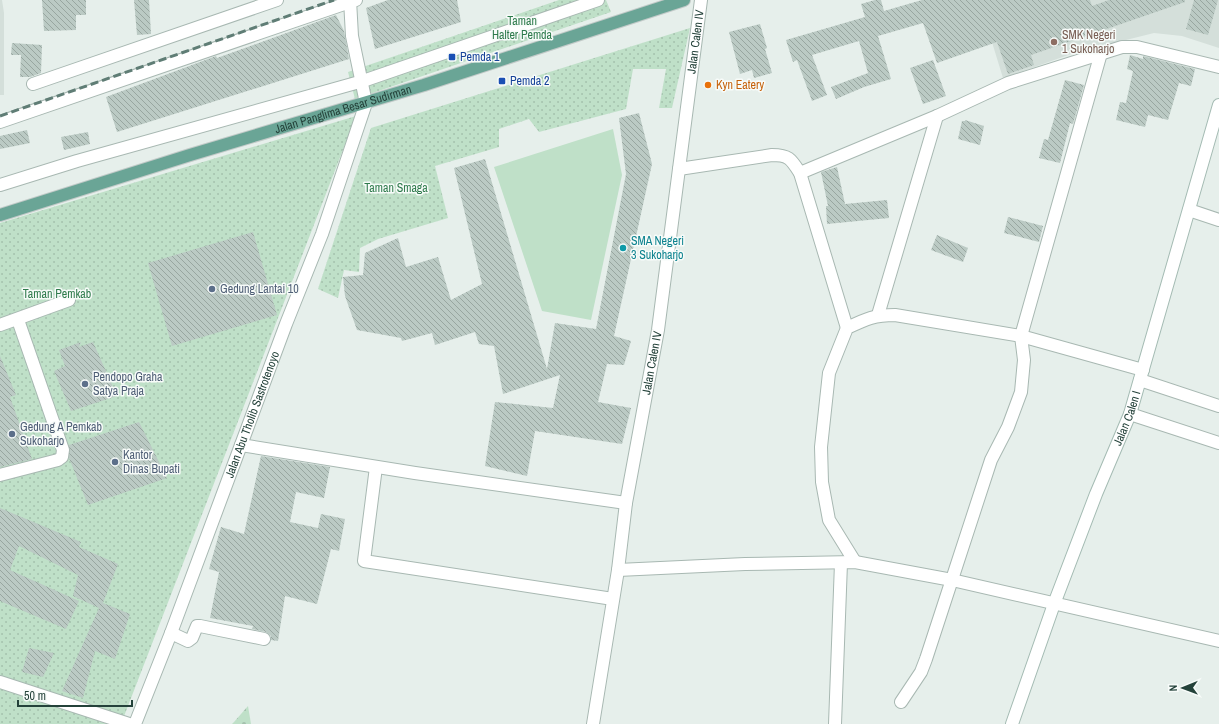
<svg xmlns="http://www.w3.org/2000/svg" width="1219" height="724" font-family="'Archivo Narrow',sans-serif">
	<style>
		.built { fill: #d4dfda }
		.cemetery { fill: url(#cemetery-stones) }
		.park { fill: url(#park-dots) }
		.garden { fill: #bfe0c8 }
		.building { fill: url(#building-back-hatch) }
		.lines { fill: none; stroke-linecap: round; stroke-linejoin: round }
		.street-casing { stroke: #a8b8b2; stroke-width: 14 }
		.secondary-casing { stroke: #a4bbb3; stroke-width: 14 }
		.primary-casing { stroke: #c2cac8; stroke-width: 14 }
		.street { stroke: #fff; stroke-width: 12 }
		.secondary { stroke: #fff; stroke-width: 12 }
		.primary { stroke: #6aa596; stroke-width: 12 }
		.rail { stroke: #5f7d75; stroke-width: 3; stroke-dasharray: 8 4; stroke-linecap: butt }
		.education-dot { fill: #8d6e63; stroke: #f7fbf9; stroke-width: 1.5 }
		.transit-dot { fill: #1a4fb4; stroke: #f7fbf9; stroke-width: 1.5 }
		.food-dot { fill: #e8710a; stroke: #f7fbf9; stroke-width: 1.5 }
		.culture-dot { fill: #0f9aa8; stroke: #f7fbf9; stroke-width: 1.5 }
		.service-dot { fill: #5c6f8a; stroke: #f7fbf9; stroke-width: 1.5 }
		.labels { text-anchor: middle; stroke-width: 3; stroke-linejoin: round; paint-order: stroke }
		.park-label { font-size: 12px; fill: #2d7a4b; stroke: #f7fbf9 }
		.education-label { font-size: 12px; fill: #785e54; stroke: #f7fbf9; text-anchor: start }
		.street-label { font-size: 12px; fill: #24423a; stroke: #f7fbf9 }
		.transit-label { font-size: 12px; fill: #164399; stroke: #f7fbf9; text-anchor: start }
		.food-label { font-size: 12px; fill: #c56008; stroke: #f7fbf9; text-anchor: start }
		.culture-label { font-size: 12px; fill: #0d838f; stroke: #f7fbf9; text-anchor: start }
		.service-label { font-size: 12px; fill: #4e5e75; stroke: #f7fbf9; text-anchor: start }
	</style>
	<defs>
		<pattern id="cemetery-stones" width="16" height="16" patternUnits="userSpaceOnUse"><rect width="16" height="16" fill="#bfe0c8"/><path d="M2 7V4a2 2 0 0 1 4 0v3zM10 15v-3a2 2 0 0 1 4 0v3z" fill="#a4c1ad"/></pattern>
		<pattern id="park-dots" width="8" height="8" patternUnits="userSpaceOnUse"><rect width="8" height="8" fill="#bfe0c8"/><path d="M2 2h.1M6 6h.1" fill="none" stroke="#a4c1ad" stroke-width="1.8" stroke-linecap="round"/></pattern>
		<pattern id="building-back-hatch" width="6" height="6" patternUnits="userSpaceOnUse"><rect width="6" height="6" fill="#bbcac4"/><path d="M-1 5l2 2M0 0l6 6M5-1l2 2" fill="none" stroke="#98a6a0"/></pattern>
	</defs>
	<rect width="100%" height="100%" fill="#e6efeb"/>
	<path class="built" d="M0,0H2L4,13V95H0Z
		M979,0H1219V48L1182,36L1154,33L1074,53L1003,78Z"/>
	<path class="cemetery" d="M248,706L251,724H232L234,722Z"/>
	<path class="park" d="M559,0H606L611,12L355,99L348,72Z
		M690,28L672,108H659L666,69H633L626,109L539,132L529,119L499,129V147L435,166L448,218L378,239L360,248L359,272L344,270L338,298L318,289L371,128Z
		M356,116L121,724H0V223Z"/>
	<path class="garden" d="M613,129L622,175L591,320L542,311L494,167Z"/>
	<path class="building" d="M42,0H86V15H76V30L44,31Z
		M134,0H149L151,34L137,35Z
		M388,0H457L461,22L375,49L366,8Z
		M875,0H881L884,11L922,0H1090L1092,6L1109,0H1185V2L1031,55L1034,65L1008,74L997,42L937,63L923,23L878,36L891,79L864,87L836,99L831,87L868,73L859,41L812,55L827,95L812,101L797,60L793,62L786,40L865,17L861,4Z
		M1194,0H1218L1208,35L1186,29Z
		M336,15L344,31L349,59L117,132L106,97L216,56L217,58Z
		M760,24L767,48L765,49L772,73L754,78L752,70L740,74L729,32Z
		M12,43L42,45L41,73L30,77H20L21,55H11Z
		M1130,55L1143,59V56L1195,69L1191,86L1179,83L1168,120L1148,115L1145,127L1116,120L1120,102L1126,103L1133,71L1127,69Z
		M933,60L946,96L923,104L910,68Z
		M1065,80L1084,85L1073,124L1070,123L1060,163L1039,158L1044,139L1048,140Z
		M639,113L652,164L614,336L631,341L624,365L607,364L598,402L631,408L622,444L535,431L527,476L485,466L495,402L553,408L560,375L503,394L494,346L479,344L475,332L435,345L432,333L402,341L401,338L357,330L345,296L343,277L363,275L365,253L398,238L406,267L438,257L451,300L482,284L454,168L485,159L547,369L555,323L596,329L626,174L619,118Z
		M965,120L984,126L980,145L958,139L962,121H965Z
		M27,130L30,143L0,149V136Z
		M88,132L90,144L64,150L61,137Z
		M837,167L845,204L887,200L889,218L827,224L826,206H828L821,172Z
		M1008,217L1043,226L1039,242L1004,233Z
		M253,232L277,315L172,346L148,263Z
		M937,235L968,248L963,262L931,250Z
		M81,342L79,347L93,342L117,396L71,411L54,371L65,366L59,350Z
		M0,356L16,395L10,397L32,459L0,467Z
		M139,422L167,478L88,505L69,458V445Z
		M261,456L330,467L324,498L296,492L290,522L318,528L321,514L345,519L339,551L331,549L317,604L285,596L278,641L271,640V636L266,632L252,629L253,626L210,618L219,572L209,569L221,527L244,534Z
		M0,508L81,542L79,547L118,564L103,603L130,614L115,659L95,651L83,698L62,691L99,608L73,596L78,575L19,546L10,570L79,601L66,629L0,601Z
		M29,648L54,653L43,677L22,672Z"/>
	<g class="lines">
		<g class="street-casing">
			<g id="street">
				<path d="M33,84L277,0"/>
				<path d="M0,122L356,0"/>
				<path d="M679,169L772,155C789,155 791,159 800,173L847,328"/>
				<path d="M800,173L937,116L1008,83L1122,47H1137L1219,67"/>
				<path d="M0,185L77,161L363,81L598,0"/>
				<path d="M1189,210L1219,220"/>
				<path d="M878,315L937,116"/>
				<path d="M0,325L69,300"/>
				<path d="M1140,380L1219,406"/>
				<path d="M1130,414L1219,443"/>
				<path d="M241,445L415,473L626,503"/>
				<path d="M376,467L364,561L613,599"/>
				<path d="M0,475L58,460L62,457L63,450L18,320"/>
				<path d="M855,562L829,520L822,482L821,447L829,373L847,328C866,319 874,315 895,315L1021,336L1143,370"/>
				<path d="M618,570L745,564L855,562L952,580L1219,641"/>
				<path d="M171,633L188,641L192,638L197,626H200L264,639"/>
				<path d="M0,682L129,724"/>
				<path d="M901,702L921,672L926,659L991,460L1008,427L1021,392L1024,360L1021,336L1101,53"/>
				<path id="s1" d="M135,724L171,633L286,324L322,234L366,103L352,36L350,0"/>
				<path id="s2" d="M593,724L618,570L626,503L658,330L701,0"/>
				<path d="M835,724L841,563"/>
			</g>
		</g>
		<g class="secondary-casing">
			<g id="secondary">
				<path id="s3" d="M1012,724L1054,604L1096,494L1130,414L1219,105"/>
			</g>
		</g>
		<g class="primary-casing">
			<g id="primary">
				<path id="s4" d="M0,215L190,155L424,85L684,0"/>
			</g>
		</g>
		<use href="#street" class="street"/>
		<use href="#secondary" class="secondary"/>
		<use href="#primary" class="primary"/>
		<path class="rail" d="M0,116L334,0"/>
	</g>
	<circle class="education-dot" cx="1054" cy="42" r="4"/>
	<g class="transit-dot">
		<rect x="448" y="53" width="8" height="8" rx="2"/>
		<rect x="498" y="77" width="8" height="8" rx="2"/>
	</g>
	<circle class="food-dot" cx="708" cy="85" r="4"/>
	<circle class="culture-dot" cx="623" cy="248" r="4"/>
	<g class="service-dot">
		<circle cx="212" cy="289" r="4"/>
		<circle cx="85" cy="384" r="4"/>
		<circle cx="12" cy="434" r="4"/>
		<circle cx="115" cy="462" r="4"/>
	</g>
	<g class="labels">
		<g class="park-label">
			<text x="522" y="25">Taman<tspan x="522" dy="14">Halter Pemda</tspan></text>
			<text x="396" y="192">Taman Smaga</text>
			<text x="57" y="298">Taman Pemkab</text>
		</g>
		<g class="education-label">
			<text x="1062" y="39">SMK Negeri<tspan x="1062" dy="14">1 Sukoharjo</tspan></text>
		</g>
		<g class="street-label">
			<text dy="4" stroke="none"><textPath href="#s2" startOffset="690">Jalan Calen IV</textPath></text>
			<text dy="4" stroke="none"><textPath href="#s4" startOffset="359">Jalan Panglima Besar Sudirman</textPath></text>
			<text dy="4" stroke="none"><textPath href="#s2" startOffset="366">Jalan Calen IV</textPath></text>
			<text dy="4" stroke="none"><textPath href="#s1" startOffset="331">Jalan Abu Tholib Sastrotenoyo</textPath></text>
			<text dy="4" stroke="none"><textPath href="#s3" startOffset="327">Jalan Calen I</textPath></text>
		</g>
		<g class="transit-label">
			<text x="460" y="61">Pemda 1</text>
			<text x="510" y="85">Pemda 2</text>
		</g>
		<g class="food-label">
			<text x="716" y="89">Kyn Eatery</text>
		</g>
		<g class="culture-label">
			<text x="631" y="245">SMA Negeri<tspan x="631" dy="14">3 Sukoharjo</tspan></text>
		</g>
		<g class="service-label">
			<text x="220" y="293">Gedung Lantai 10</text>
			<text x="93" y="381">Pendopo Graha<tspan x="93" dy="14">Satya Praja</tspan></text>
			<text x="20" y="431">Gedung A Pemkab<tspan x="20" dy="14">Sukoharjo</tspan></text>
			<text x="123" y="459">Kantor<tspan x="123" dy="14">Dinas Bupati</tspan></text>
		</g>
	</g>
	<g transform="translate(1183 688) rotate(269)" stroke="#f7fbf9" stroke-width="3" paint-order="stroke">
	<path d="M0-3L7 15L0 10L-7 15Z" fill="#24423a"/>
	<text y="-6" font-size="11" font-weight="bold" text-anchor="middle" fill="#24423a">N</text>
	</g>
	<path d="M18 700v6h114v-6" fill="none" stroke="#24423a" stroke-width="2"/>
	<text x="24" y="700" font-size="12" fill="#24423a" stroke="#f7fbf9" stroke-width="3" paint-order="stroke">50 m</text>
</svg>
